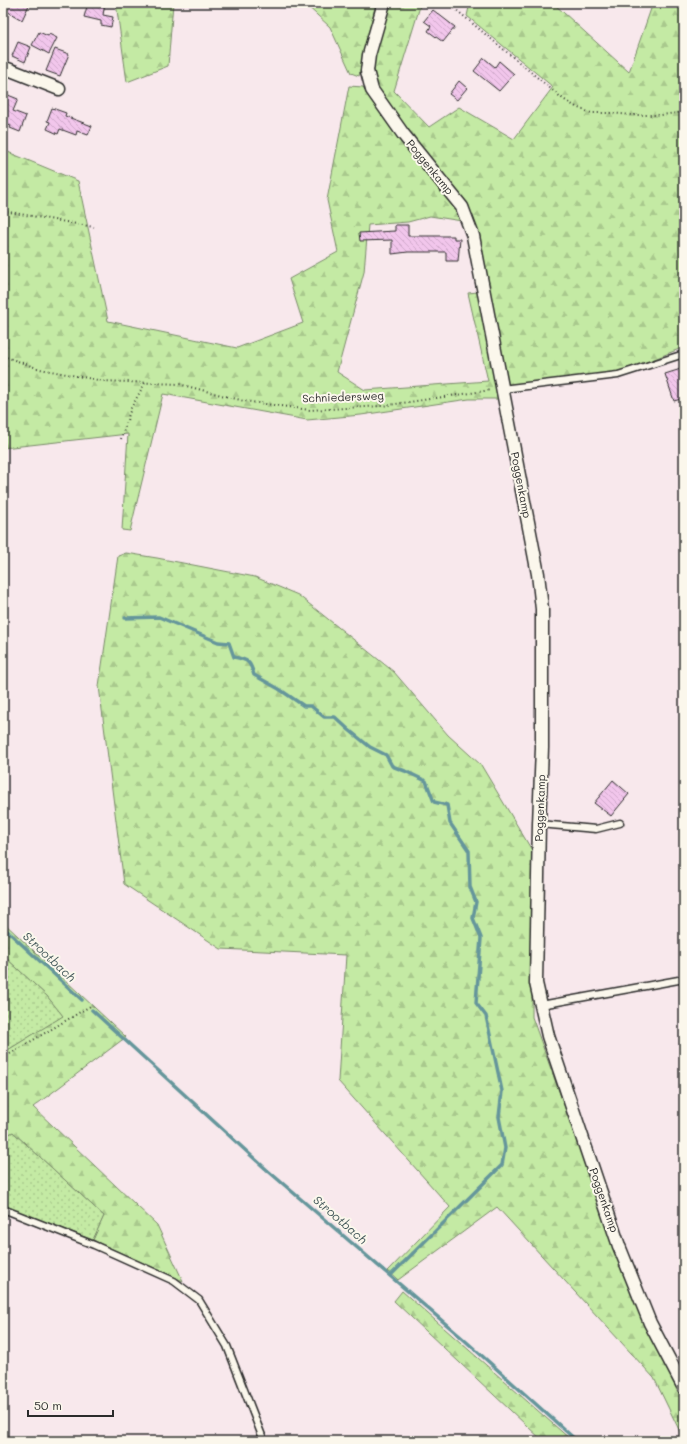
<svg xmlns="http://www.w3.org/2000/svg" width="687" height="1444" font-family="Mali,sans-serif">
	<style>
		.grass { fill: url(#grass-dots); stroke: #788a68 }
		.forest { fill: url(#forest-firs); stroke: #788a68 }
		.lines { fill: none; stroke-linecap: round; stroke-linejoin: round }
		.stream { stroke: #65969b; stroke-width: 3.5 }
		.building { fill: url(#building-back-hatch); stroke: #2b2b2b }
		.service-casing { stroke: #2b2b2b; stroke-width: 9 }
		.minor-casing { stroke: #2b2b2b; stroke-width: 15 }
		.path { stroke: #2b2b2b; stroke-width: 2; stroke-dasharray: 1 3; stroke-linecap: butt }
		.service { stroke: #fbf7ec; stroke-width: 6 }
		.minor { stroke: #fbf7ec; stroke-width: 12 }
		.labels { text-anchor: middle; stroke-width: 4; stroke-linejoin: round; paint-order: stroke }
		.street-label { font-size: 11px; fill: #2b2b2b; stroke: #fbf7ec }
		.water-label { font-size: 12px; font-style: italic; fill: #43585a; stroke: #fbf7ec }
	</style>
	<defs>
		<pattern id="grass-dots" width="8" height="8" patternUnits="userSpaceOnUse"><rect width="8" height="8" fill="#c4eaa4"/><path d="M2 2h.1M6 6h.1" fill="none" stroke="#a9c98d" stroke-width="1.8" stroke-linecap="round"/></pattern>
		<pattern id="forest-firs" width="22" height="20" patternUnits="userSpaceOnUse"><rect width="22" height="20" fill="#c4eaa4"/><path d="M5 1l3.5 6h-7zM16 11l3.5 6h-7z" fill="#a9c98d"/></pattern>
		<pattern id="building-back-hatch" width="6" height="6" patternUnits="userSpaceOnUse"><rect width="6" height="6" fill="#f2c6ec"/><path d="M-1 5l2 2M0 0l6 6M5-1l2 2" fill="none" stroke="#d0aacb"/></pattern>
	</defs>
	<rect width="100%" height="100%" fill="#f8e8ec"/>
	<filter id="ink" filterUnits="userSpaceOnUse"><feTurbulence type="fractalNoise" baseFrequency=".025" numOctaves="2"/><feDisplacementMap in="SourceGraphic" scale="8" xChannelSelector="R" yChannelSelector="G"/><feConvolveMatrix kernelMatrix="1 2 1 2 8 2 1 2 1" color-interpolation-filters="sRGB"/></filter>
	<g filter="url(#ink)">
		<path class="grass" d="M3,955L47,996L64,1016L3,1053Z
			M13,1132L104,1216L93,1240L3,1206V1137Z"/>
		<path class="forest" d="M116,3H173L168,66L127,82Z
			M304,3H376L369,31L359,76L351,73L330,27Z
			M390,3H421L394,91L429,127L459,107L514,139L553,87L467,16L470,3H553L629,72L653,3H684V347L617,374L510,386L506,382L475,236L384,101C382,96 379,91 377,87C368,60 382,29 390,3Z
			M349,86L363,87L459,212L462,221L430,216L408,222L368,225L364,272L337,372L365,390L488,381L468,293L478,292L496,377V386L500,399H469L361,415L307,420L163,394L130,531L122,530L128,434L3,448V150L78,181L108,321L237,348L303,323L289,279L338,252L327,200Z
			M126,553L157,558L255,577L298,595L394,672L448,735L481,765L533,852L532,1017L619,1256L668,1367L684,1397V1440L654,1378L497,1207L398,1280L388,1271L450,1207L338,1081L346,955L221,949L124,884L99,686L118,556Z
			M3,922L126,1037L33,1107L157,1225L183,1281L93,1240L104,1216L13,1132L3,1137V1053L63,1016L47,996L3,955Z
			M402,1291L570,1439L572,1441H543L394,1301Z"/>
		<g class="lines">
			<path class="stream" d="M125,618L159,617L218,642L229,643L234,657C248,660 250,661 254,675L279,689L304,706H311L324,717H335L349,730L370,747L386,755L392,766L405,771L426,781L434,802L447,805L450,823L469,851L470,887L476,902L473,918L481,938L476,1003L486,1016L502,1091L499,1117L505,1148L502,1165L390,1276
				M3,927L82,1000
				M92,1010L267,1170L461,1337L577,1441"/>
		</g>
		<path class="building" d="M3,3H30L22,20L3,9Z
			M88,3H105L103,15L113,17L111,27L101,25V21L84,17Z
			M433,10L455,27L443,42L428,31L431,26L424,21Z
			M39,32L48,36L49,34L57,38L49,54L32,45Z
			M18,42L31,47L25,62L12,56Z
			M55,49L69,54L60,76L46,71Z
			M484,58L495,67L499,61L514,74L499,91L474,71Z
			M459,81L467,88L457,100L449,94Z
			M3,93L18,99L13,111L26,116L20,132L10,128L11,126L3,123Z
			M52,108L66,113L65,116L92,126L88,135L77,131L76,135L60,129L58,134L47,129L50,122L47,121Z
			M395,225H408V236H454V239H460L458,261H446V252H408L392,254V240L360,241L359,233L395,231Z
			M684,368V398L674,401L665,374Z
			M613,780L629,794L611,816L594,803Z"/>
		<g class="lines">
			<g class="service-casing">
				<path id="service" d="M502,389L618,375L684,354
					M539,824L596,829L620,823
					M541,1005L684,979
					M3,1209L94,1245L174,1281L199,1300L227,1346L264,1441"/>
			</g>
			<g class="minor-casing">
				<path id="minor" d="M384,3L369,55L367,71L372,90L403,134L462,207L473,236L538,574L542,609V748L539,824L536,983L548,1036L619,1246L650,1323L684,1388
					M3,67L59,89"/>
			</g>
			<path class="path" d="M448,3L563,99L576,107L591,113H610L631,115H661L684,112
				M3,211L94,227
				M3,356L40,369L103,381L179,384L244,401L310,410L382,406L491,390
				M121,439L131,408L145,383
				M3,1058L92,1005"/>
			<use href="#service" class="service"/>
			<use href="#minor" class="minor"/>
		</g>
	</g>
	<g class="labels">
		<g class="street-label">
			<text transform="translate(430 167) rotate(51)" y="4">Poggenkamp</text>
			<text transform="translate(343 397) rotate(-2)" y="4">Schniedersweg</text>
			<text transform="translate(521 485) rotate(79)" y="4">Poggenkamp</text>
			<text transform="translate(540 808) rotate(-88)" y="4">Poggenkamp</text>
			<text transform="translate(604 1200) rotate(71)" y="4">Poggenkamp</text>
		</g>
		<g class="water-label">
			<text transform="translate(49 957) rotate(43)" y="4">Strootbach</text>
			<text transform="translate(340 1220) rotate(41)" y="4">Strootbach</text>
		</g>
	</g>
	<rect width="687" height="1444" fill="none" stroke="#fbf7ec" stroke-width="16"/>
	<rect x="8" y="8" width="671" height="1428" fill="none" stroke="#2b2b2b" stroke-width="1.5" filter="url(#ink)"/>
	<path d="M28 1410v6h85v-6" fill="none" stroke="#2b2b2b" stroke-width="2"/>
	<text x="34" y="1410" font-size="12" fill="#2b2b2b" stroke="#fbf7ec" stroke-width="3" paint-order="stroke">50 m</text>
</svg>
